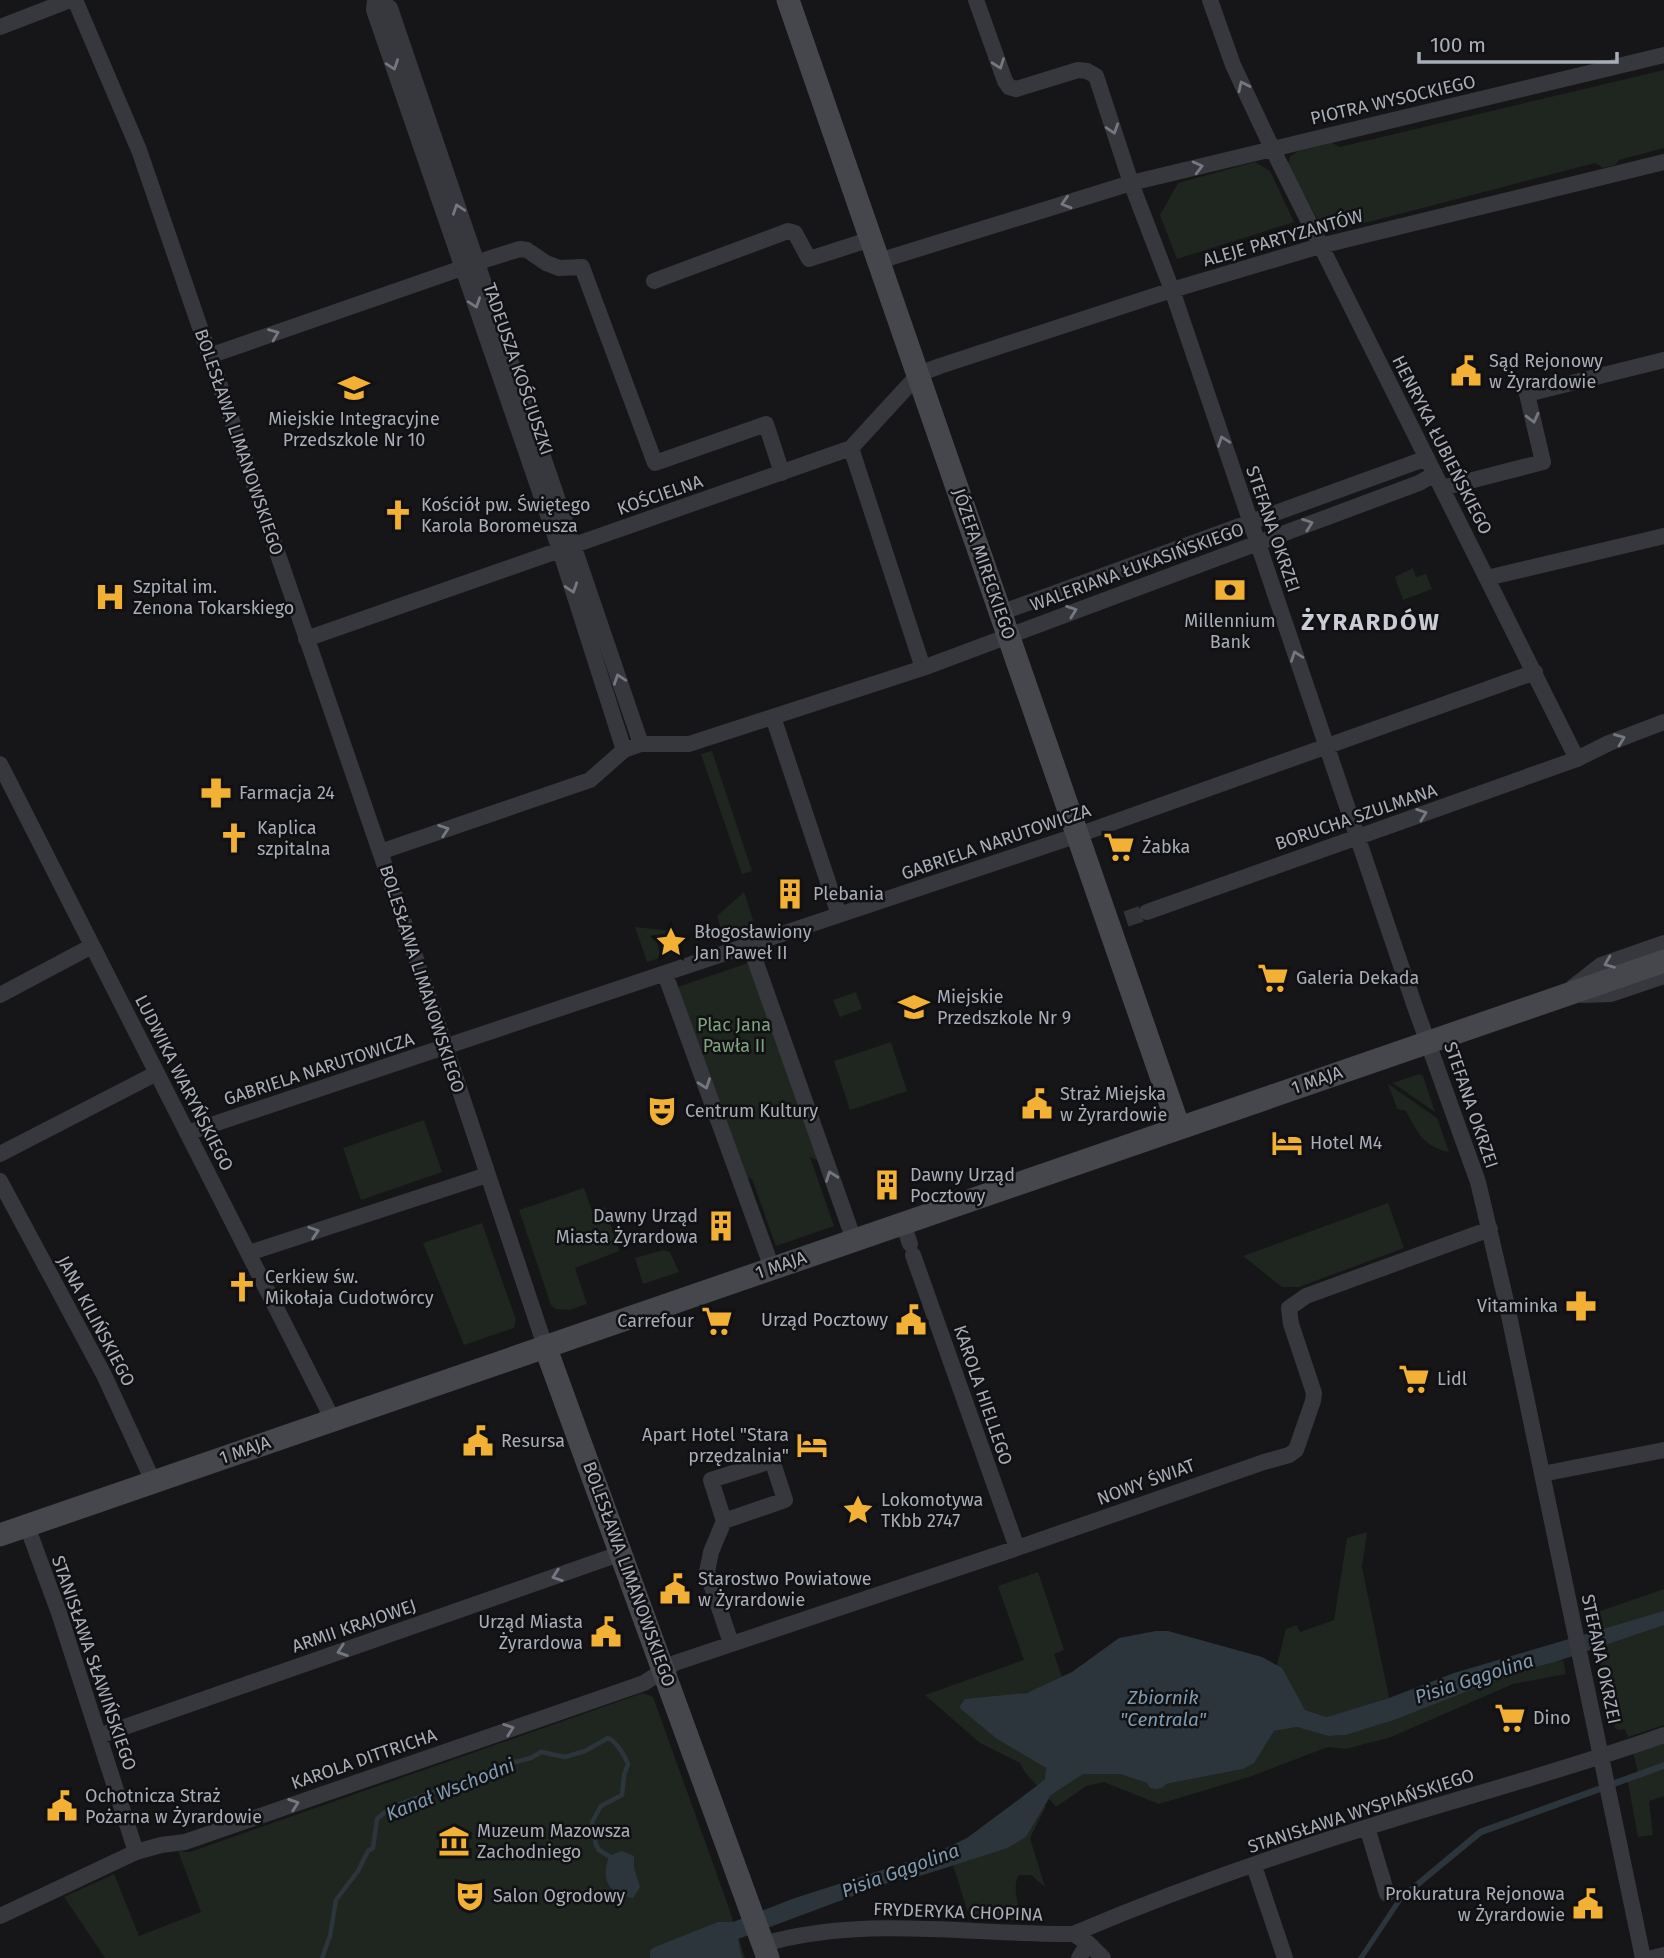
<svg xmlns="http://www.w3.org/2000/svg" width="1664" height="1958" font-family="'Fira Sans',sans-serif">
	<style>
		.green { fill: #1e261f }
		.water { fill: #2c353c }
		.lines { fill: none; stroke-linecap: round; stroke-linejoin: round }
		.stream { stroke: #2c353c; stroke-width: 4.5 }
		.street-tunnel { stroke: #333438; stroke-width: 16; stroke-dasharray: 16 8; stroke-linecap: butt }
		.street { stroke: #37383d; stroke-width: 16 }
		.secondary { stroke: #45474d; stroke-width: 23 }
		.oneway { stroke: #757881 }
		.labels { text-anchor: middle; stroke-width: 5; stroke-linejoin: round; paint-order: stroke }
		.street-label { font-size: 18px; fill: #a8adb8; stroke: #111113 }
		.poi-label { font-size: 18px; fill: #a8adb8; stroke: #111113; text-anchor: start }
		.park-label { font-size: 18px; fill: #7fa381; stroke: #111113 }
		.water-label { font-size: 19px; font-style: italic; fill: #7f9bb3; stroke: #111113 }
		.district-label { font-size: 24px; font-weight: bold; letter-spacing: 2px; fill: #c9ccd4; stroke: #111113 }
	</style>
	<rect width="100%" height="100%" fill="#161618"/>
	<path class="green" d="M1664,70V148L1619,160L1615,165L1603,168L1595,163L1334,231H1327L1321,226L1288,164L1290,156L1299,151L1332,143L1340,147Z
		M1255,162L1270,171L1294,222L1177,259L1160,215L1178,183Z
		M1413,568L1416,577L1426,574L1432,589L1403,600L1395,577Z
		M712,751L752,871L742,874L701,754Z
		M744,892L755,926L723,936L717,916Z
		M635,927L672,931L673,934L656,940L660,953L678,948L679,952L647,962Z
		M751,962L821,1162L810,1157L834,1226L776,1246L752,1179L742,1175L675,988Z
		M856,992L862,1009L840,1017L833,1000Z
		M891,1042L907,1091L850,1110L834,1061Z
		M1419,1074L1423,1076L1435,1112L1393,1083Z
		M1388,1084L1437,1118L1449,1152C1423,1147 1417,1131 1406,1111L1397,1109Z
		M424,1120L442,1172L361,1200L343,1148Z
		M584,1188L592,1211L605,1207L619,1251L575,1268L587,1304L570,1310L556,1309L551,1305L519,1210Z
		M1388,1203L1404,1248L1299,1287H1282L1243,1256Z
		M482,1223L516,1320L514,1328L464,1345L423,1243Z
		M664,1250L670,1252L679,1272L643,1284L635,1258Z
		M1367,1532L1362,1567L1389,1698L1328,1717L1305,1710L1277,1665L1286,1629L1297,1625L1300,1632L1334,1620L1347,1538Z
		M1038,1572L1064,1650L1054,1654L1062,1677L1036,1690L1017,1695L997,1739L1046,1768L1083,1774H1120L1147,1783L1166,1784L1243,1769L1254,1762L1274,1731L1297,1727L1328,1736L1346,1735L1394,1720L1517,1672L1563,1660L1566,1674L1513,1684L1391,1737L1346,1749L1328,1747L1249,1777L1159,1804L1104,1782L1086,1786L1056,1807C1046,1794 1025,1776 1020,1763L980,1743L925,1695L1024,1660L998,1586Z
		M1664,1589V1725L1628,1737L1625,1729L1618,1730L1615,1728L1589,1615Z
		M643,1693L653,1697L729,1908L745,1958H105L64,1897L114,1874L139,1936L201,1912L178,1851L190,1852Z
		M1664,1741V1796L1649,1801L1653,1835L1638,1837L1627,1777L1638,1772L1633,1752Z
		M1044,1805L1046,1806L1030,1838L1045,1887L1031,1875H1019C1011,1888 1020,1906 1020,1920L970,1919L953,1865L1008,1848L1026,1837Z"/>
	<path class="water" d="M1664,1611V1625L1555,1662L1517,1672L1394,1720L1346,1735L1328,1736L1297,1727L1274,1731L1254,1763L1243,1769L1166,1784L1162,1788L1156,1789L1150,1788L1147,1783L1120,1774H1083L1051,1795L1026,1837L1008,1848L923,1875L893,1881L738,1939L742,1958H650V1950L655,1947L718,1922H733L792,1899L935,1853L967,1838L1038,1785L1045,1779L1046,1768L997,1739L961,1709L960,1706L965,1699L1027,1693L1072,1672L1119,1638L1156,1631H1168L1262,1657L1282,1668L1305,1710L1327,1717L1389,1698L1454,1673Z
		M1664,1762V1769L1482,1835L1402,1901L1364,1958H1358L1399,1896L1479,1829Z
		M622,1851L634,1856V1868L640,1887L633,1898C607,1893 601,1880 609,1856Z"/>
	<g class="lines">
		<path class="stream" d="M322,1958L330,1936L336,1900L358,1871L368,1851L373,1848L377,1819L391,1807L458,1783H472L507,1764L531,1758L541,1752L565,1757L585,1751L608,1738C616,1741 625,1756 628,1764L624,1775L622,1795L601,1806L592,1822L596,1845L599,1850L609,1856"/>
		<path class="street-tunnel" d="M1126,919L1147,912"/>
		<path class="street" d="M75,0L139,150L387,872L545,1346
			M375,0L374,10L560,550L624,750
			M379,0L390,8L641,744
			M976,0L1005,81L1009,87L1016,89L1078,70L1087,71L1096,76L1131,183L1172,290L1414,1004L1478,1182L1506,1301L1643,1958
			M1210,0L1233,65L1272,148L1577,759
			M0,27L70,0
			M879,261L1131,183L1664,55
			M654,281L788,231L795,233L809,259L871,239
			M209,356L491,258L520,249L527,250L546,263L559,268L582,267L655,463L766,424L782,473
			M851,448L923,668
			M1442,488L1543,462L1527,394L1664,360
			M1487,578L1664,536
			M1000,613L1427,458
			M306,639L851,448L919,374L940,366L1172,290L1320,246L1664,162
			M773,717L839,915
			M0,764L333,1420
			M380,852L590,780L624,750L641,744H689L923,668L1419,483L1435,474
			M1147,912L1577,759L1609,743L1664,722
			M750,946L854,1240
			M665,974L772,1268
			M1573,987L1601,965L1664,943
			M0,995L92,946
			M1582,995L1611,994L1664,976
			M187,1133L1078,835L1535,672
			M0,1154L157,1073
			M0,1181L104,1375L153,1481
			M903,1223L910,1244
			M249,1253L487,1175
			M913,1255L1017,1548
			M1542,1474L1664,1450
			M724,1521L711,1480L768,1462L773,1463L785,1500L724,1521L711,1552L707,1572L731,1643
			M27,1526L59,1613L136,1852
			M99,1736L622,1553
			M1367,1827L1387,1894
			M1254,1866L1285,1958
			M0,1916L136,1852L161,1845L185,1842L644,1683L675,1663L1026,1545L1264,1462L1289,1455L1296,1450L1313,1401L1314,1393L1291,1324L1289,1308L1306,1296L1490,1229
			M1073,1934C1174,1891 1279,1854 1384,1822C1477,1793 1572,1768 1664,1735
			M764,1944C864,1915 970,1935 1073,1934L1088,1943L1103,1958
			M1079,1958L1088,1943
			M1652,1958L1664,1955"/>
		<path class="secondary" d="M788,0L1179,1128
			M545,1346L768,1958
			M0,1535L1664,961"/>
	</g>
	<defs><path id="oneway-chevron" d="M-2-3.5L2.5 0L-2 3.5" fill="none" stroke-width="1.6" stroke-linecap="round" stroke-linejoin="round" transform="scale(1.75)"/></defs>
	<g class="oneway">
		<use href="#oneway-chevron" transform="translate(999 64) rotate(70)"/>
		<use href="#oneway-chevron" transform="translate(393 65) rotate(71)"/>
		<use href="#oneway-chevron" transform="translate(1243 86) rotate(-115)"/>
		<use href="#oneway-chevron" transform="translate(1113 129) rotate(72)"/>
		<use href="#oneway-chevron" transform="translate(1198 167) rotate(-14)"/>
		<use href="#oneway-chevron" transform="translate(1066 203) rotate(163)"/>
		<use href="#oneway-chevron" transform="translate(458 209) rotate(-109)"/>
		<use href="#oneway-chevron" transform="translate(475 303) rotate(71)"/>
		<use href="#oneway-chevron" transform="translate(274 334) rotate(-22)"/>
		<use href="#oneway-chevron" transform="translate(1533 418) rotate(76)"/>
		<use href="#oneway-chevron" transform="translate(1223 441) rotate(-109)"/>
		<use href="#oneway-chevron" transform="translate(1308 524) rotate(-20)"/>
		<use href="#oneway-chevron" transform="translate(572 588) rotate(72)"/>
		<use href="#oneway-chevron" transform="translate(1072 611) rotate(-20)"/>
		<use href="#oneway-chevron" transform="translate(1296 656) rotate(-109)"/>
		<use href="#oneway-chevron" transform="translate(619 679) rotate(-109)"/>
		<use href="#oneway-chevron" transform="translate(1620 739) rotate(-21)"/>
		<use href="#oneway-chevron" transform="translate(1422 814) rotate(-20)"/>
		<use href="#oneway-chevron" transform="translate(444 830) rotate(-19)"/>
		<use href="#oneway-chevron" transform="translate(1609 963) rotate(158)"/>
		<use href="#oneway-chevron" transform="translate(705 1084) rotate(70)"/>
		<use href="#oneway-chevron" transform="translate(831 1176) rotate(-110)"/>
		<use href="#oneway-chevron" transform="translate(314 1232) rotate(-18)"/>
		<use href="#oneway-chevron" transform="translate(557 1576) rotate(161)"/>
		<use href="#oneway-chevron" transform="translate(342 1651) rotate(161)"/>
		<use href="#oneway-chevron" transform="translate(509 1729) rotate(-19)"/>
		<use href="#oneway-chevron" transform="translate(294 1804) rotate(-19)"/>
	</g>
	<defs>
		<g id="civic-bare" transform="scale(2.415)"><path d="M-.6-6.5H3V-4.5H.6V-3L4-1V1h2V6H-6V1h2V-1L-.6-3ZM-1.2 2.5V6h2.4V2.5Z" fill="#f2b134" stroke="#111113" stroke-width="2.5" paint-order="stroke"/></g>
		<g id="school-bare" transform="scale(2.415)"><path d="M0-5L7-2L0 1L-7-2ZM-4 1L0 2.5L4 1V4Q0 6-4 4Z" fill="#f2b134" stroke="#111113" stroke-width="2.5" paint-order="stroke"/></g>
		<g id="church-bare" transform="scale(2.415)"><path d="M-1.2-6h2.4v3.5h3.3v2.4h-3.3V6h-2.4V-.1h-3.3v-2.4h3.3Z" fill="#f2b134" stroke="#111113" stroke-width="2.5" paint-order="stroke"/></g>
		<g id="bank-bare" transform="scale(2.415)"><path d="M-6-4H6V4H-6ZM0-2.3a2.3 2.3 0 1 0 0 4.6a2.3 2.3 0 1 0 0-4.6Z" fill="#f2b134" stroke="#111113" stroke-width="2.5" paint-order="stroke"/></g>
		<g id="hospital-bare" transform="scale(2.415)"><path d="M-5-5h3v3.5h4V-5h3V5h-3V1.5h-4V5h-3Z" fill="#f2b134" stroke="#111113" stroke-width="2.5" paint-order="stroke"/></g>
		<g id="pharmacy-bare" transform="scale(2.415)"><path d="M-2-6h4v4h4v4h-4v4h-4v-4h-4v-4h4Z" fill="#f2b134" stroke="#111113" stroke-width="2.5" paint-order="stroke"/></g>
		<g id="supermarket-bare" transform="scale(2.415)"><path d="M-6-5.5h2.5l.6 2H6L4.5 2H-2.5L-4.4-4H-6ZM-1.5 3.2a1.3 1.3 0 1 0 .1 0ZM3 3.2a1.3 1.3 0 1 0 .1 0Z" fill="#f2b134" stroke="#111113" stroke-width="2.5" paint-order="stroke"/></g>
		<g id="building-bare" transform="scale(2.415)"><path d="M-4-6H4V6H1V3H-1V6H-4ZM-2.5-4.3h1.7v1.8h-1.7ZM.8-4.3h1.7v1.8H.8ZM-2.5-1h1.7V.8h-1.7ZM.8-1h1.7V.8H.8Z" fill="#f2b134" stroke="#111113" stroke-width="2.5" paint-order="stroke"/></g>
		<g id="sight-bare" transform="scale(2.415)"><path d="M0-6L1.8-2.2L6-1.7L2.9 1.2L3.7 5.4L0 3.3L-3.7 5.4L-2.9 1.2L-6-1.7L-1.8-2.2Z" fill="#f2b134" stroke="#111113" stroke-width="2.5" paint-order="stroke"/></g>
		<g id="theatre-bare" transform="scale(2.415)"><path d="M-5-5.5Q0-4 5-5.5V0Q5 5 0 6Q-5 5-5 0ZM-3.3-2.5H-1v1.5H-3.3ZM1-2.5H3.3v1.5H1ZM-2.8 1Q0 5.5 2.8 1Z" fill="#f2b134" stroke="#111113" stroke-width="2.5" paint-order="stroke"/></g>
		<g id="hotel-bare" transform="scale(2.415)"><path d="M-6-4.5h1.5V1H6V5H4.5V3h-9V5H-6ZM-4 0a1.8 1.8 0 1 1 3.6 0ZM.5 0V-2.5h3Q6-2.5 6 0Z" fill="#f2b134" stroke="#111113" stroke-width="2.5" paint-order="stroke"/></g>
		<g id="museum-bare" transform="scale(2.415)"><path d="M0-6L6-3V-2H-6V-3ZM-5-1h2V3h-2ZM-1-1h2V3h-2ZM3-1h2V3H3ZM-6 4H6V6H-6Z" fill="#f2b134" stroke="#111113" stroke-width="2.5" paint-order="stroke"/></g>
	</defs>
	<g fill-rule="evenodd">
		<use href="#civic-bare" x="1466" y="371"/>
		<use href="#school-bare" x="354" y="388"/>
		<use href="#church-bare" x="398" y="515"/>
		<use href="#bank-bare" x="1230" y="590"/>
		<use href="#hospital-bare" x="110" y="597"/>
		<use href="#pharmacy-bare" x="216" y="793"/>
		<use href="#church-bare" x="234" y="838"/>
		<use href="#supermarket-bare" x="1119" y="847"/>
		<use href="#building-bare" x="790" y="894"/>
		<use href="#sight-bare" x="671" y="942"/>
		<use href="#supermarket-bare" x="1273" y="978"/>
		<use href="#school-bare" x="914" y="1007"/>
		<use href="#civic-bare" x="1037" y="1104"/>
		<use href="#theatre-bare" x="662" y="1111"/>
		<use href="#hotel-bare" x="1287" y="1143"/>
		<use href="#building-bare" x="887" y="1185"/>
		<use href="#building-bare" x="721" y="1226"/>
		<use href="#church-bare" x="242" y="1287"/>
		<use href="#pharmacy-bare" x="1581" y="1306"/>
		<use href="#civic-bare" x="911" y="1320"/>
		<use href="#supermarket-bare" x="717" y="1321"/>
		<use href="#supermarket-bare" x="1414" y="1379"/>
		<use href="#civic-bare" x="478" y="1441"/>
		<use href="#hotel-bare" x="812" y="1445"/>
		<use href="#sight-bare" x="858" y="1510"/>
		<use href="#civic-bare" x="675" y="1589"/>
		<use href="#civic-bare" x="606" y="1632"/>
		<use href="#supermarket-bare" x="1510" y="1718"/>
		<use href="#civic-bare" x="62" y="1806"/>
		<use href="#museum-bare" x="454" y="1841"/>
		<use href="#theatre-bare" x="470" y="1896"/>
		<use href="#civic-bare" x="1588" y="1904"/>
	</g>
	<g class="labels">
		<g class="street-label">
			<text transform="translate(1393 100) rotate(-13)" y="6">PIOTRA WYSOCKIEGO</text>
			<text transform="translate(1283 238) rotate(-16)" y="6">ALEJE PARTYZANTÓW</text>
			<text transform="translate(518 369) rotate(71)" y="6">TADEUSZA KOŚCIUSZKI</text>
			<text transform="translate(239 442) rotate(71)" y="6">BOLESŁAWA LIMANOWSKIEGO</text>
			<text transform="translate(1442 445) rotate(63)" y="6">HENRYKA ŁUBIEŃSKIEGO</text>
			<text transform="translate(660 495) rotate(-19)" y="6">KOŚCIELNA</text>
			<text transform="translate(1273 529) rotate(71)" y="6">STEFANA OKRZEI</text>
			<text transform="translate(984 564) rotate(71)" y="6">JÓZEFA MIRECKIEGO</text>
			<text transform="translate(1137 567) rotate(-20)" y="6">WALERIANA ŁUKASIŃSKIEGO</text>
			<text transform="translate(1356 817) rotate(-19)" y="6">BORUCHA SZULMANA</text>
			<text transform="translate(996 842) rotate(-19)" y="6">GABRIELA NARUTOWICZA</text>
			<text transform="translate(422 979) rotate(72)" y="6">BOLESŁAWA LIMANOWSKIEGO</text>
			<text transform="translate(319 1069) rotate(-18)" y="6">GABRIELA NARUTOWICZA</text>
			<text transform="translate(1317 1080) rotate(-19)" y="6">1 MAJA</text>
			<text transform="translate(184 1083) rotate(63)" y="6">LUDWIKA WARYŃSKIEGO</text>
			<text transform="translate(1471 1105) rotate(71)" y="6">STEFANA OKRZEI</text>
			<text transform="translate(781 1265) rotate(-19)" y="6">1 MAJA</text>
			<text transform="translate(96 1321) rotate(62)" y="6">JANA KILIŃSKIEGO</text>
			<text transform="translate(983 1395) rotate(71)" y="6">KAROLA HIELLEGO</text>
			<text transform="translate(245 1450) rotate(-19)" y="6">1 MAJA</text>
			<text transform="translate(1146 1482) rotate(-20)" y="6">NOWY ŚWIAT</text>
			<text transform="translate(629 1574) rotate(70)" y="6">BOLESŁAWA LIMANOWSKIEGO</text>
			<text transform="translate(354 1626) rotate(-19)" y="6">ARMII KRAJOWEJ</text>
			<text transform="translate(1601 1659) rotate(78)" y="6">STEFANA OKRZEI</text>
			<text transform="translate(94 1663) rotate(71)" y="6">STANISŁAWA SŁAWIŃSKIEGO</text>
			<text transform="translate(364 1759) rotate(-19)" y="6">KAROLA DITTRICHA</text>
			<text transform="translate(1361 1811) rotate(-18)" y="6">STANISŁAWA WYSPIAŃSKIEGO</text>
			<text transform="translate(958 1912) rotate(2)" y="6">FRYDERYKA CHOPINA</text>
		</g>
		<g class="poi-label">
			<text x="1489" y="367">Sąd Rejonowy<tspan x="1489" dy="21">w Żyrardowie</tspan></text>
			<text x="354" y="425" text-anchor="middle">Miejskie Integracyjne<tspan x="354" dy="21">Przedszkole Nr 10</tspan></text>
			<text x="421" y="511">Kościół pw. Świętego<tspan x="421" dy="21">Karola Boromeusza</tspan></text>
			<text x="133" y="593">Szpital im.<tspan x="133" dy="21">Zenona Tokarskiego</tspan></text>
			<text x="1230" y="627" text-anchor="middle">Millennium<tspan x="1230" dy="21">Bank</tspan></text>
			<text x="239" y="799">Farmacja 24</text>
			<text x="257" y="834">Kaplica<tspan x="257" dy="21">szpitalna</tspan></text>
			<text x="1142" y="853">Żabka</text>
			<text x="813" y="900">Plebania</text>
			<text x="694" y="938">Błogosławiony<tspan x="694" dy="21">Jan Paweł II</tspan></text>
			<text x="1296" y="984">Galeria Dekada</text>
			<text x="937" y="1003">Miejskie<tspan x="937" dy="21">Przedszkole Nr 9</tspan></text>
			<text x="1060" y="1100">Straż Miejska<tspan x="1060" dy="21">w Żyrardowie</tspan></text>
			<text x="685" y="1117">Centrum Kultury</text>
			<text x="1310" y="1149">Hotel M4</text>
			<text x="910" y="1181">Dawny Urząd<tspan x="910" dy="21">Pocztowy</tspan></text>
			<text x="698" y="1222" text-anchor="end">Dawny Urząd<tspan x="698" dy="21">Miasta Żyrardowa</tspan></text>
			<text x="265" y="1283">Cerkiew św.<tspan x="265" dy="21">Mikołaja Cudotwórcy</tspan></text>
			<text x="1558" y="1312" text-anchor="end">Vitaminka</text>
			<text x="888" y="1326" text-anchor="end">Urząd Pocztowy</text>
			<text x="694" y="1327" text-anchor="end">Carrefour</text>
			<text x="1437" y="1385">Lidl</text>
			<text x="789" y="1441" text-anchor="end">Apart Hotel "Stara<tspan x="789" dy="21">przędzalnia"</tspan></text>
			<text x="501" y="1447">Resursa</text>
			<text x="881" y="1506">Lokomotywa<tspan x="881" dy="21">TKbb 2747</tspan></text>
			<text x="698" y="1585">Starostwo Powiatowe<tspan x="698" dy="21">w Żyrardowie</tspan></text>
			<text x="583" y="1628" text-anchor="end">Urząd Miasta<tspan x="583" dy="21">Żyrardowa</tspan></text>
			<text x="1533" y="1724">Dino</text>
			<text x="85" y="1802">Ochotnicza Straż<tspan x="85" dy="21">Pożarna w Żyrardowie</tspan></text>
			<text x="477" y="1837">Muzeum Mazowsza<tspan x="477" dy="21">Zachodniego</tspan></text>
			<text x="1565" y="1900" text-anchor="end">Prokuratura Rejonowa<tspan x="1565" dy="21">w Żyrardowie</tspan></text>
			<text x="493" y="1902">Salon Ogrodowy</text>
		</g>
		<g class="park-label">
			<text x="734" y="1031">Plac Jana<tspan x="734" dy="21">Pawła II</tspan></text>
		</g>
		<g class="water-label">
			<text transform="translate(1474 1678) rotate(-18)" y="7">Pisia Gągolina</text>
			<text x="1163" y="1704">Zbiornik<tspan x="1163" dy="22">"Centrala"</tspan></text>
			<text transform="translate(450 1789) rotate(-22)" y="7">Kanał Wschodni</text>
			<text transform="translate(900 1870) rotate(-20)" y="7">Pisia Gągolina</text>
		</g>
		<g class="district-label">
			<text x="1371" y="630">ŻYRARDÓW</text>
		</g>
	</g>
	<path d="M1419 52v10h198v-10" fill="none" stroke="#a8adb8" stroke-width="3.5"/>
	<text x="1430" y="52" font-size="21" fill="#a8adb8" stroke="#111113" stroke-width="5" paint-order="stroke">100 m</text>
</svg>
